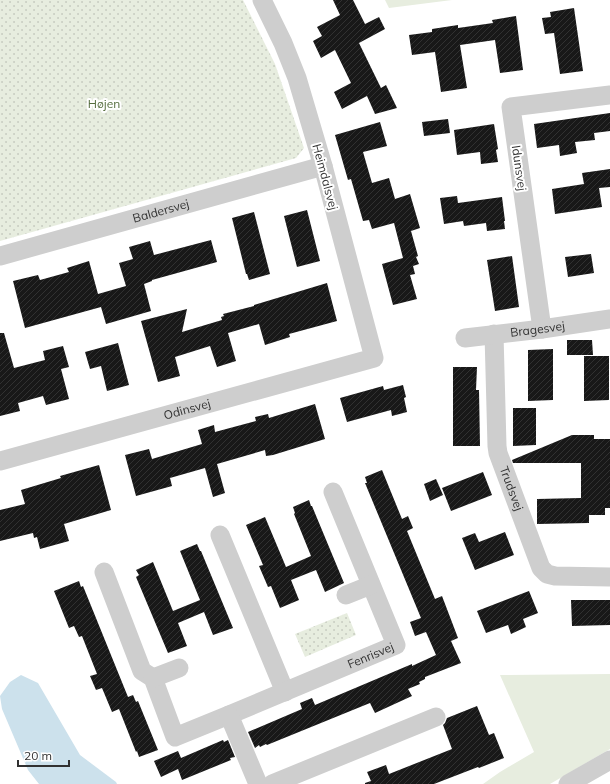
<svg xmlns="http://www.w3.org/2000/svg" width="610" height="784" font-family="Mulish,sans-serif">
	<style>
		.grass { fill: #e7eddf }
		.park { fill: url(#park-dots) }
		.water { fill: #cce1ec }
		.building { fill: url(#building-hatch) }
		.lines { fill: none; stroke-linecap: round; stroke-linejoin: round }
		.minor { stroke: #cecece; stroke-width: 19 }
		.labels { text-anchor: middle; stroke-width: 4; stroke-linejoin: round; paint-order: stroke }
		.park-label { font-size: 12px; fill: #556d3e; stroke: #fff }
		.street-label { font-size: 12px; fill: #313131; stroke: #fff }
	</style>
	<defs>
		<pattern id="park-dots" width="8" height="8" patternUnits="userSpaceOnUse"><rect width="8" height="8" fill="#e7eddf"/><path d="M2 2h.1M6 6h.1" fill="none" stroke="#c7ccc0" stroke-width="1.8" stroke-linecap="round"/></pattern>
		<pattern id="building-hatch" width="6" height="6" patternUnits="userSpaceOnUse"><rect width="6" height="6" fill="#181818"/><path d="M-1 1l2-2M0 6l6-6M5 7l2-2" fill="none" stroke="#313131"/></pattern>
	</defs>
	<rect width="100%" height="100%" fill="#fff"/>
	<path class="grass" d="M385,0H452L389,8Z
		M610,674V749L550,784H483L500,772L534,752L500,675Z"/>
	<path class="park" d="M0,0H243L275,64L304,148L296,158L0,241Z
		M347,613L356,635L305,657L295,634Z"/>
	<path class="water" d="M21,675L38,683L80,755L116,782L117,784H39L28,770L2,709L0,696L10,682Z"/>
	<path class="building" d="M333,0H353L365,24L379,17L385,29L359,43L381,88L386,85L397,108L375,114L367,96L342,109L334,92L351,83L335,50L321,58L313,41L322,36L317,27L340,15Z
		M574,8L583,71L560,74L554,33L545,34L542,18L551,17L550,12Z
		M516,16L523,70L500,73L495,40L460,45L467,88L441,92L435,52L412,55L409,35L432,32V29L458,25V28L493,23L492,20Z
		M610,113V131L594,133L595,140L575,142L577,153L560,156L559,145L537,148L534,124Z
		M448,119L450,133L424,136L422,122Z
		M380,122L387,146L363,152L372,183L389,178L395,199L410,194L420,228L411,231L418,256L416,257L419,264L413,266L415,274L410,275L417,299L393,305L382,264L403,258L394,223L372,229L369,220L363,221L351,179L348,180L335,135Z
		M494,124L498,149L496,150L498,162L481,164L480,152L457,155L454,130Z
		M610,169V187L599,188L602,207L555,214L552,189L584,184L582,173Z
		M457,196L458,203L502,197L505,221H504L505,229L487,231L486,223L464,226L463,221L444,224L440,198Z
		M307,210L320,261L297,267L284,216Z
		M254,212L270,274L249,280L247,274H246L232,218Z
		M211,240L217,262L152,280V281L144,284L151,311L106,324L101,307L25,328L13,281L38,275L40,280L69,272L67,268L89,261L98,294L126,286L119,263L133,259L129,247L150,241L154,255Z
		M591,254L594,273L568,277L565,257Z
		M512,256L519,307L495,311L487,260Z
		M327,283L337,321L289,334L290,337L265,345L259,324L228,333L236,361L217,367L210,346L175,357L180,376L158,382L141,321L187,309L182,332L222,320L221,317L224,316L223,314L254,306V305Z
		M0,333H4L14,368L45,360L43,351L63,346L69,367L61,369L69,399L46,405L43,396L18,403L20,411L0,416Z
		M567,340H592L593,355H567Z
		M118,343L129,385L107,391L101,366L90,369L85,352Z
		M553,349V400L528,401V350Z
		M584,356H609V400L584,401Z
		M453,367H477L476,390H479L480,446H453Z
		M403,385L406,397L404,398L407,412L392,416L391,410L347,422L340,398L383,386L384,390Z
		M315,404L325,439L273,455L266,456L265,450L217,464L225,493L213,497L205,468L170,478L172,486L136,496L125,455L149,449L152,459L202,444L198,430L214,425L215,432L256,421L255,417L268,414L269,418Z
		M513,408H536V445L513,446Z
		M572,435H594V439H610V508H605V515H589V523L537,524V499L581,498V463H513L512,460Z
		M99,465L111,510L64,524L69,541L40,549L37,537L34,538L33,533L0,541V510L25,504L21,490L61,478L60,476Z
		M382,470L402,519L408,516L413,528L407,531L435,599L442,596L458,638L451,641L461,663L425,677V679L419,682L420,684L408,689L412,696L375,713L370,703L267,745L266,744L260,747L259,745L255,748L248,732L302,709L300,703L312,698L315,705L412,664V666L436,655L426,632L415,636L410,622L421,618L365,483H367L365,477Z
		M483,472L492,495L451,511L442,488Z
		M436,479L443,495L430,501L424,484Z
		M309,500L311,506H312L344,583L325,592L316,570L291,580L299,600L280,608L271,586L268,587L259,566L263,565L246,525L265,517L286,567L311,556L294,514L295,513L293,507Z
		M505,532L514,555L475,570L462,538L475,533L479,542Z
		M197,544L200,551H201L233,628L213,635L204,612L178,623L187,646L168,653L136,577L139,575L136,570L153,562L173,611L200,600L180,551Z
		M79,581L81,587L83,586L128,697L133,695L136,702L138,701L158,750L139,757L137,751L136,752L119,709L112,712L102,688L96,690L90,676L97,674L82,636L79,637L74,626L69,628L54,591Z
		M529,591L538,613L523,619L526,627L511,634L508,625L486,633L477,611Z
		M571,600H610V625L572,626Z
		M477,706L489,735L494,733L504,758L479,768L478,767L434,784H365V783L371,781L367,772L386,765L389,774L452,749L443,725L445,723L447,718Z
		M223,740L224,742L228,740L235,757L230,758L231,760L182,780L178,769L161,777L154,761L178,751L181,758Z"/>
	<g class="lines">
		<g class="minor">
			<path id="s1" d="M0,256L323,166"/>
			<path d="M542,329L511,107L610,95"/>
			<path id="s2" d="M494,334L497,446L498,453L541,568L547,574L555,576L610,577"/>
			<path id="s3" d="M465,338L542,329L610,319"/>
			<path id="s4" d="M0,461L374,358L323,166L297,78L283,43L262,0"/>
			<path d="M220,535L285,692"/>
			<path id="s5" d="M104,572L142,671L153,678L175,737L229,715L396,645L333,492"/>
			<path d="M346,595L371,585"/>
			<path d="M153,678L179,668"/>
			<path d="M229,715L258,784"/>
			<path d="M272,784L436,717"/>
			<path d="M568,784L610,760"/>
		</g>
	</g>
	<g class="labels">
		<g class="park-label">
			<text x="104" y="108">Højen</text>
		</g>
		<g class="street-label">
			<text transform="translate(519 168) rotate(82)" y="4">Idunsvej</text>
			<text transform="translate(325 177) rotate(75)" y="4">Heimdalsvej</text>
			<text dy="4" stroke="none"><textPath href="#s1" startOffset="167">Baldersvej</textPath></text>
			<text dy="4" stroke="none"><textPath href="#s3" startOffset="73">Bragesvej</textPath></text>
			<text dy="4" stroke="none"><textPath href="#s4" startOffset="194">Odinsvej</textPath></text>
			<text dy="4" stroke="none"><textPath href="#s2" startOffset="157">Trudsvej</textPath></text>
			<text dy="4" stroke="none"><textPath href="#s5" startOffset="394">Fenrisvej</textPath></text>
		</g>
	</g>
	<path d="M18 760v6h51v-6" fill="none" stroke="#313131" stroke-width="2"/>
	<text x="24" y="760" font-size="12" fill="#313131" stroke="#ffffff" stroke-width="3" paint-order="stroke">20 m</text>
</svg>
